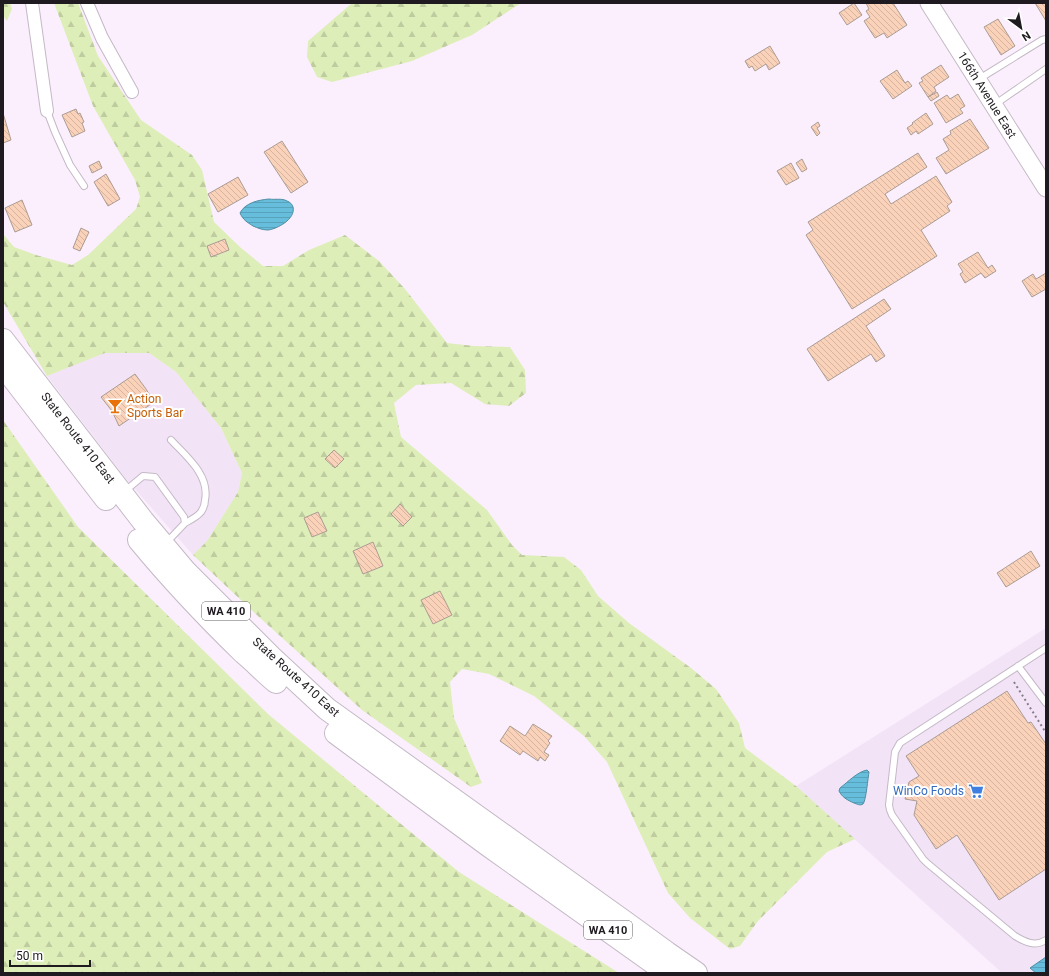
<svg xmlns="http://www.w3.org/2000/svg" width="1049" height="976" font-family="Roboto,sans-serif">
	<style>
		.built { fill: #f3e3f7 }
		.forest { fill: url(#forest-firs) }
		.water { fill: url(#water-rules); stroke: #508da3 }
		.building { fill: url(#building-back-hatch); stroke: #ab9c93 }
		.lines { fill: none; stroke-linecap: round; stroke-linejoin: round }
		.lane-casing { stroke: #c4b9c6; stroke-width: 8 }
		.street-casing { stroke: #c4b9c6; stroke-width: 14 }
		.secondary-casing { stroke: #c4b9c6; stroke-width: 19 }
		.highway-casing { stroke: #c4b9c6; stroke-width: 24 }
		.path { stroke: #857e87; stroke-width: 2; stroke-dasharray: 2 3; stroke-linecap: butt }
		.lane { stroke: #fff; stroke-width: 6 }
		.street { stroke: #fff; stroke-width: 12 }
		.secondary { stroke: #fff; stroke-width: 17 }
		.highway { stroke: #fff; stroke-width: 22 }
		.labels { text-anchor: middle; stroke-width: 4; stroke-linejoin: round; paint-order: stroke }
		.shield { fill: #fff; stroke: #625f62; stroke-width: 1 }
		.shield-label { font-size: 11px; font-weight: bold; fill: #1e1a1f }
		.street-label { font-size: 12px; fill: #1e1a1f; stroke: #fff }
		.food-label { font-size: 12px; fill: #c56008; stroke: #fff; text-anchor: start }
		.shop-label { font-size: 12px; fill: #366cbe; stroke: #fff; text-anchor: end }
	</style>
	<defs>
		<pattern id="forest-firs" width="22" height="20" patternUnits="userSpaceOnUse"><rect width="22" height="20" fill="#deeeb9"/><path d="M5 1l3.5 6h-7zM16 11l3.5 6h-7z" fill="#becc9f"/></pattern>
		<pattern id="water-rules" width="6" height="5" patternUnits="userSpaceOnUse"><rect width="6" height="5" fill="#66bedc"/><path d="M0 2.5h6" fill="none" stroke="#58a3bc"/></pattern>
		<pattern id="building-back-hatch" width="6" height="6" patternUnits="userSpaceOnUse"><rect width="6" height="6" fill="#fad2b9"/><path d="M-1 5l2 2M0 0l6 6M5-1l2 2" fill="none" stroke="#d6b49f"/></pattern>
	</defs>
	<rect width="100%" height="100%" fill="#fbeffd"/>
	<path class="built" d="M104,353H149L176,372L221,428L242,473L238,492L207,541L193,555L126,479L47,376Z
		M1046,628V973H1002L796,786Z"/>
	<path class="forest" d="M3,3H10L12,9L7,21L3,16Z
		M54,3H78L98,56L141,120L192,155L202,170L214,222L240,247L263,266H283L309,250L345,235L379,261L405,289L447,343L474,346L510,347L525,370L526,393L509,406L485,404L451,383L416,385L394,403L401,437L487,510L512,545L522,555L564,557L581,570L598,596L629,623L691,668L716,689L739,723L745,748L796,786L855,839L827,852L758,921L740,946L730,949L690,918L668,893L607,762L584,736L534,696L489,674L462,669L450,682L454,718L482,783L471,787L362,710L259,617L193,555L207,541L238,492L242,473L221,428L176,372L149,353H105L47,376L3,302V234L14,247L36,255L72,265L88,255L136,209L140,197L135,180L93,106Z
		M352,3H521L472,35L412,61L332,82L317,77L307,57L308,41Z
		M3,420L78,527L268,714L459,872L619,973H3Z"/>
	<path class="water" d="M269,199C275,200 282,198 287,201C290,202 292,204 293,207C296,219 277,229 268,230C262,230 258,228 253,226C247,222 243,220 240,213C245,203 258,200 269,199Z
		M867,770L869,772C868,777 866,801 863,804C860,806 857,804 854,803C847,800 842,797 839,791L840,788C848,782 857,772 867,770Z
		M1046,957V973H1036L1030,968Z"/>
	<path class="building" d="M854,3L862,15L847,25L839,13Z
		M866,3H893L907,25L887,38L884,33L875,38L864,21L870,17L866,11L869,9Z
		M1035,3H1046V21Z
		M998,19L1015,46L1001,55L984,27Z
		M770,46L780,63L769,70L766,64L755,71L752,66L749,68L745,61Z
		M941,65L949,77L934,87L936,91L928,97L919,83L923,81L921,78Z
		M897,70L905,83L908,81L912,86L893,99L880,81Z
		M937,92L939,96L931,101L928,97Z
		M958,94L965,106L960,109L963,113L946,123L934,103L947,95L950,99Z
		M76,109L78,114L80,113L84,122L82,123L85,131L72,137L62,115Z
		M3,113L11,140L3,143Z
		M926,113L933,124L918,134L916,131L911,135L907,128L913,124L912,123Z
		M970,119L989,148L946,174L936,158L949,150L943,139L951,134L950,131Z
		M818,122L820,126L817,128L820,133L817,136L811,127Z
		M282,141L308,182L291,193L264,152Z
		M918,153L927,167L885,194L891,204L936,176L952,202L947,206L950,211L921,230L937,256L852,309L806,235L813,230L808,222Z
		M802,159L807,169L802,172L796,163Z
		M99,161L102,168L92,173L89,166Z
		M791,163L799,178L786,185L777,171Z
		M106,174L120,199L108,206L94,182Z
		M238,177L248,195L218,212L208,194Z
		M22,200L32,225L15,232L5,208Z
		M81,228L89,232L80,251L73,248Z
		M225,239L229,250L211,257L207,246Z
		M978,252L988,268L992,265L996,271L985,278L981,273L965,283L960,274L963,272L958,264Z
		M1046,273V289L1032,297L1022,281L1033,274L1036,279Z
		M884,299L891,309L866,326L885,356L876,362L871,354L828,381L807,349Z
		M135,374L146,389L154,402L119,426L112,411L101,397Z
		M334,450L344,459L335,468L325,459Z
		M400,504L412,517L403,526L391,514Z
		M318,512L327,531L312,537L304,518Z
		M373,542L383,566L363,574L353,551Z
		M1031,551L1040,566L1006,587L997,573Z
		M440,591L452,615L433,624L421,600Z
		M1007,691L1028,723L1031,722L1046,744V869L999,900L957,835L936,849L914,815L917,801L905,799L909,782L919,776L906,756Z
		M533,724L552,736L548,741L550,743L544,752L549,755L545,761L540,757L538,761L523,751L520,755L500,741L510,726L525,736Z"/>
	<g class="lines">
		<g class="lane-casing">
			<path id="lane" d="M979,79L1042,40L1046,39
				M994,105L1046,69
				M47,111L55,132L70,165L84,186
				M171,440C186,456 210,475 205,500C205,504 203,509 201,512C197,517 191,520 185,523
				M125,491L143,476L155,477L184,517L185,523L166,543
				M1046,648L900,743L895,752L889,805L890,810L892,815L923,859L927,863L1015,936C1025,942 1035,947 1046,940
				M1018,666L1046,703"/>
		</g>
		<g class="street-casing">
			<path id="street" d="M32,3L47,111
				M87,3L102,38L132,92"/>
		</g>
		<g class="secondary-casing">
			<path id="secondary" d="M929,3L1046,188"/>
		</g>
		<g class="highway-casing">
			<path id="highway" d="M3,340L143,521L185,571L271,657L327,709L630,926L667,953L696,973
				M3,365L106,499
				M139,540C172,580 207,617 244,653C255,662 265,673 276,682
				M336,733L488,845L668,973"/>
		</g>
		<path class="path" d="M1014,682L1046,733"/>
		<use href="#lane" class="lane"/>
		<use href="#street" class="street"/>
		<use href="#secondary" class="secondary"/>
		<use href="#highway" class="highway"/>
	</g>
	<defs>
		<g id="bar-bare" transform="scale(1.2)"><path d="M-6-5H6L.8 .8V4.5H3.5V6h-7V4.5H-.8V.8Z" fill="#e8710a" stroke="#fff" stroke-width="2.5" paint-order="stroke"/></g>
		<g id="supermarket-bare" transform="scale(1.2)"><path d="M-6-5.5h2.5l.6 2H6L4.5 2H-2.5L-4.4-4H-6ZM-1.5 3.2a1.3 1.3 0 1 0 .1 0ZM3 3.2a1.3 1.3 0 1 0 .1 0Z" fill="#3f7fe0" stroke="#fff" stroke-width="2.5" paint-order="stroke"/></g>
	</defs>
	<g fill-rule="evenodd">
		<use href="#bar-bare" x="115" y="406"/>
		<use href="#supermarket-bare" x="976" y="791"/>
	</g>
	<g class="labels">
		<g class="shield">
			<rect x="202" y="602" width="48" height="18" rx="3"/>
			<rect x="584" y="921" width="48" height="18" rx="3"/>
		</g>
		<g class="shield-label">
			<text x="226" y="615">WA 410</text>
			<text x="608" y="934">WA 410</text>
		</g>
		<g class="street-label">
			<text transform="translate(987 95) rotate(58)" y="4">166th Avenue East</text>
			<text transform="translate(78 438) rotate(52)" y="4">State Route 410 East</text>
			<text transform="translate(296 677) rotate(42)" y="4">State Route 410 East</text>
		</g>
		<g class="food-label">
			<text x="127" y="403">Action<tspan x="127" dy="14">Sports Bar</tspan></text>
		</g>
		<g class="shop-label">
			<text x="964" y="795">WinCo Foods</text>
		</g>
	</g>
	<rect width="1049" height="976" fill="none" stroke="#1e1a1f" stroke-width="8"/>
	<g transform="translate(1021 28) rotate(148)" stroke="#ffffff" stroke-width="3" paint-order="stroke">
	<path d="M0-3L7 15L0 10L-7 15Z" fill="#1e1a1f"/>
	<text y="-6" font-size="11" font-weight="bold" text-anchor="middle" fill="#1e1a1f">N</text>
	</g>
	<path d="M10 960v6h80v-6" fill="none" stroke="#1e1a1f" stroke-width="2"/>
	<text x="16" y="960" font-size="12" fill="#1e1a1f" stroke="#ffffff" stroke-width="3" paint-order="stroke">50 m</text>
</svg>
